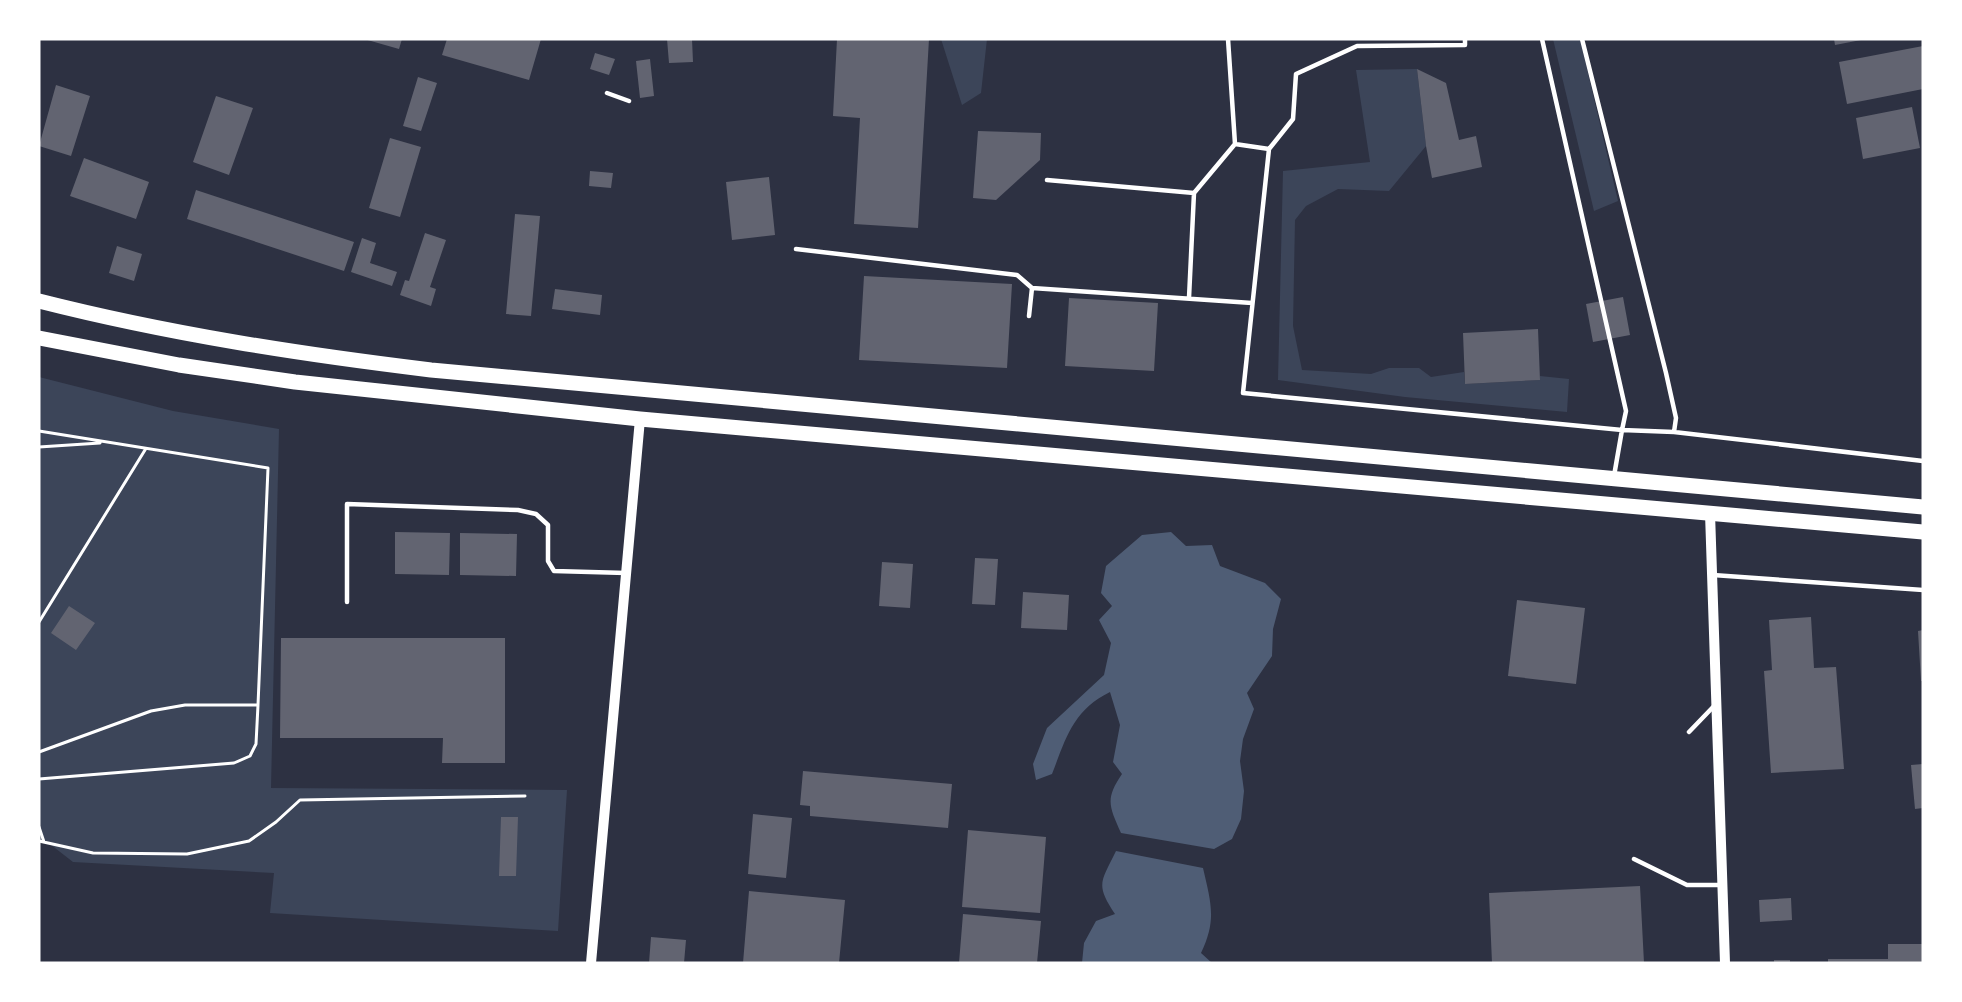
<svg xmlns="http://www.w3.org/2000/svg" width="1962" height="1002" font-family="Inter,sans-serif">
	<style>
		.green { fill: #3c4559 }
		.water { fill: #4f5d75 }
		.building { fill: #626471 }
		.lines { fill: none; stroke-linecap: round; stroke-linejoin: round }
		.path { stroke: #fff; stroke-width: 3 }
		.service { stroke: #fff; stroke-width: 4.5 }
		.tertiary { stroke: #fff; stroke-width: 10 }
		.primary { stroke: #fff; stroke-width: 15 }
	</style>
	<rect width="100%" height="100%" fill="#2d3142"/>
	<path class="green" d="M941,39H987L981,93L962,105Z
		M1553,39H1580L1618,201L1594,211Z
		M1417,69L1426,146L1389,191L1338,189L1306,206L1295,220L1293,326L1302,370L1371,374L1389,368H1419L1431,377L1464,372L1465,384L1540,380V376L1569,379L1567,412L1405,397L1278,380L1283,171L1370,162L1356,70Z
		M39,377L173,411L279,429L271,788L567,790L558,931L270,913L274,873L73,862L46,841L39,840Z"/>
	<path class="water" d="M1171,532L1186,546L1212,545L1220,566L1265,583L1281,599L1273,629L1272,656L1247,693L1254,709L1243,739L1240,761L1244,791L1241,819L1232,839L1214,849L1121,833C1109,806 1105,799 1122,774L1113,762L1120,725L1110,692C1073,710 1066,738 1052,774L1036,780L1033,764L1047,728L1104,675L1111,643L1099,620L1112,606L1101,593L1106,566L1142,535Z
		M1116,851L1203,868C1211,903 1217,920 1201,953L1212,963H1082L1084,943L1096,921L1115,914C1095,884 1101,882 1116,851Z"/>
	<path class="building" d="M364,39H402L399,49Z
		M447,39H541L529,80L442,55Z
		M667,39H692L693,62L669,63Z
		M837,39H929L918,228L854,224L860,118L833,116Z
		M1834,39H1861V40L1835,45Z
		M1923,46V89L1847,104L1839,62Z
		M595,53L615,59L609,75L590,69Z
		M650,59L654,96L640,98L636,61Z
		M1417,69L1446,83L1459,140L1476,136L1482,167L1432,178L1426,146Z
		M418,77L437,83L421,131L403,126Z
		M56,85L90,96L71,156L39,146Z
		M216,96L253,108L229,175L193,162Z
		M1912,107L1920,148L1863,159L1856,118Z
		M978,131L1041,133L1040,160L996,200L973,198Z
		M390,138L421,147L400,217L369,208Z
		M84,158L149,182L136,219L70,196Z
		M590,171L613,173L611,188L589,186Z
		M769,177L775,235L732,240L726,182Z
		M196,190L354,242L344,271L187,219Z
		M515,214L540,216L531,316L506,314Z
		M425,233L446,240L430,287L436,289L431,306L400,295L405,280L409,281Z
		M362,238L376,243L370,263L397,272L392,286L351,272Z
		M117,246L142,254L134,281L109,273Z
		M864,276L1012,284L1007,368L859,360Z
		M555,289L602,295L600,315L552,309Z
		M1623,297L1630,335L1593,342L1586,304Z
		M1069,298L1158,303L1154,371L1065,366Z
		M1538,329L1540,380L1465,384L1463,333Z
		M395,532L450,533L449,575L395,574Z
		M460,533L517,534L516,576L460,575Z
		M975,558L998,559L995,605L972,604Z
		M882,562L913,564L910,608L879,606Z
		M1023,592L1069,595L1067,630L1021,628Z
		M1517,600L1585,608L1576,684L1508,676Z
		M69,606L95,623L76,650L51,633Z
		M1811,617L1814,668L1836,667L1844,769L1771,773L1764,671L1772,670L1769,620Z
		M1923,630V681H1921L1918,631Z
		M281,638H505V763H442L443,738H280Z
		M1923,764V808L1915,809L1911,765Z
		M803,771L952,784L948,828L810,816V806L800,805Z
		M753,814L792,818L786,878L748,874Z
		M501,817H518L516,876H499Z
		M968,830L1046,837L1040,913L962,907Z
		M1640,886L1644,963H1492L1489,893Z
		M749,891L845,900L839,963H743Z
		M1791,898L1792,920L1760,922L1759,900Z
		M963,914L1041,921L1037,963H959Z
		M651,937L686,940L684,963H649Z
		M1888,944H1923V963H1828V959H1888Z
		M1774,960H1790V963H1774Z"/>
	<g class="lines">
		<path class="path" d="M39,431L268,468L258,705L256,744L250,756L234,763L39,779
			M39,447L100,443
			M39,622L145,450
			M39,752L151,711L185,705H258
			M39,827L44,842
			M39,841L93,853L187,854L249,841L276,822L300,800L525,796"/>
		<path class="service" d="M1228,39L1235,144L1269,149L1243,393L1622,430L1614,476
			M1542,39L1626,411L1622,430L1674,432L1676,418L1666,373L1582,39
			M607,93L629,101
			M1269,149L1293,119L1296,74L1357,46L1465,45V39
			M1047,180L1194,193L1189,298
			M1194,193L1235,144
			M796,249L1017,275L1032,288
			M1029,316L1032,288L1252,303
			M1674,432L1923,461
			M1713,575L1923,590
			M347,602V504L518,510L536,514L548,525V561L554,571L626,573
			M1689,732L1715,705
			M1634,859L1687,885H1722"/>
		<path class="tertiary" d="M1710,513L1725,963
			M591,963L640,419"/>
		<path class="primary" d="M39,301C169,334 299,354 431,370L1923,507
			M39,338L179,365L295,382L640,419L1923,532"/>
	</g>
	<rect width="1962" height="1002" fill="none" stroke="#ffffff" stroke-width="81"/>
</svg>
